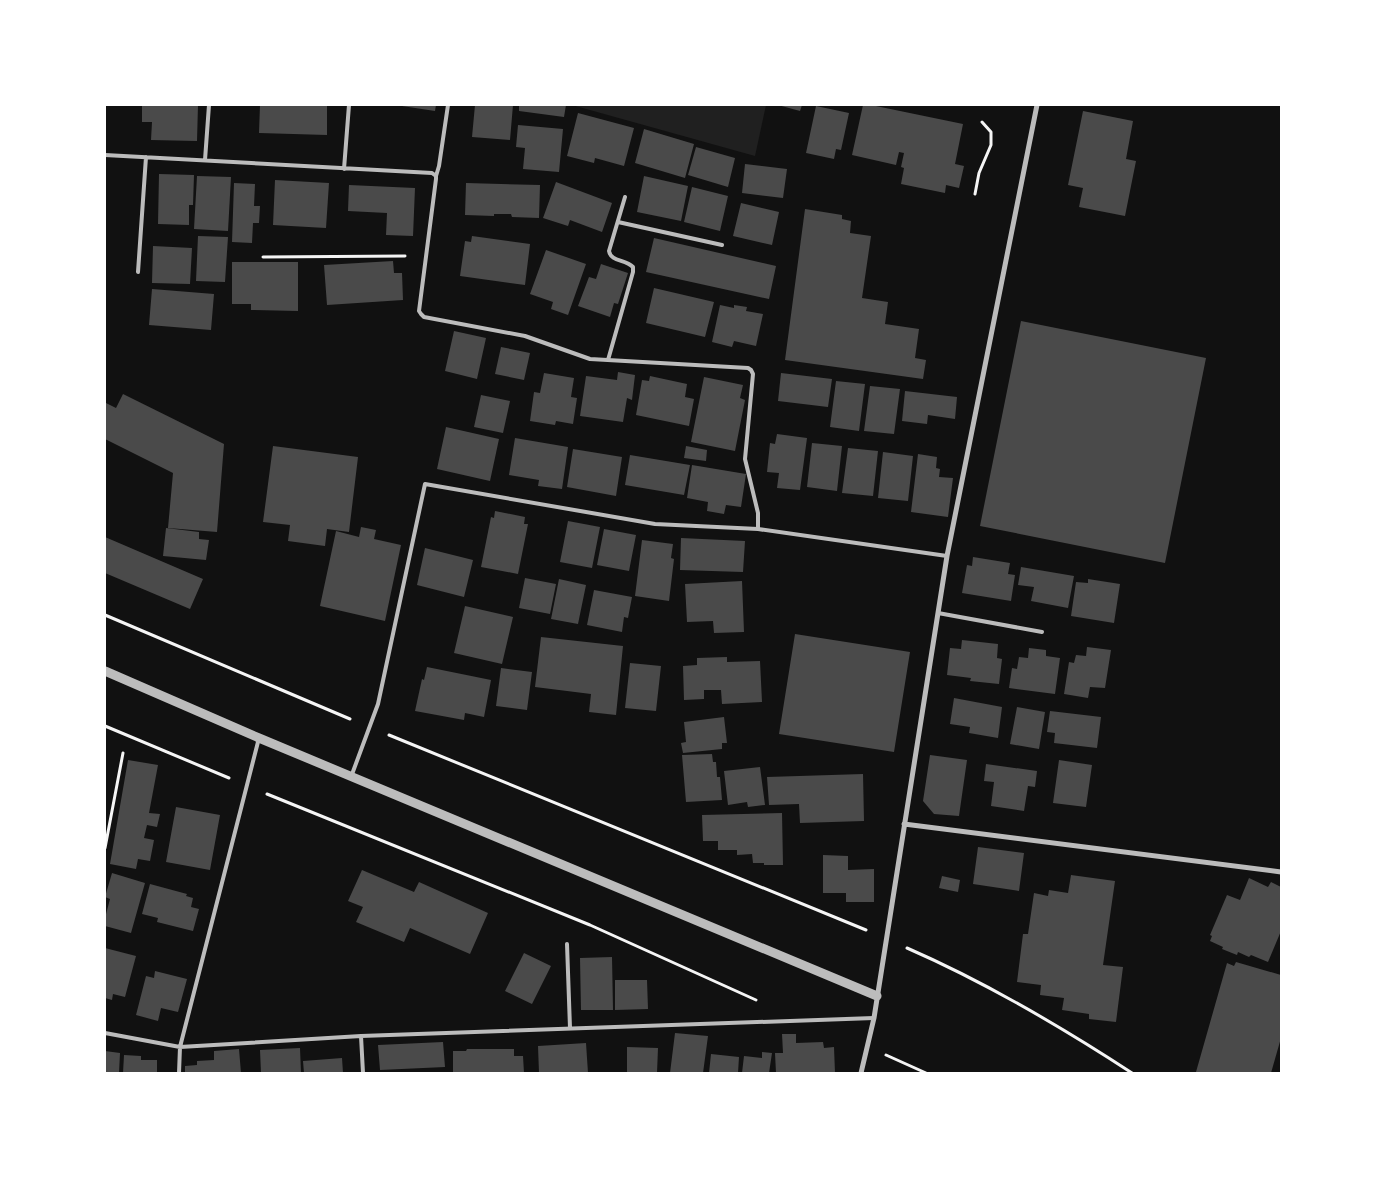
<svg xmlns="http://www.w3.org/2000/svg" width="1386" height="1178" font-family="'Noto Serif',serif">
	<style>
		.green { fill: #202020 }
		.building { fill: #4a4a4a }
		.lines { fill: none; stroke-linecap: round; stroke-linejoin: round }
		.path { stroke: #f5f5f5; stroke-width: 3 }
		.service { stroke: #bcbcbc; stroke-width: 4 }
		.minor { stroke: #bcbcbc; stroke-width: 5 }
		.tertiary { stroke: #bcbcbc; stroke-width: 9 }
	</style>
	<rect width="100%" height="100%" fill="#111"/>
	<path class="green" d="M572,105H766L755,156Z"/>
	<path class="building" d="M142,105H198L197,141L151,140L152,122H142Z
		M260,105H327V135L259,133Z
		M402,105H436L435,111L402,106Z
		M475,105H513L510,140L472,137Z
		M519,105H566L564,117L519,111Z
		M778,105H802L800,111Z
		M863,105H871L963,124L955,164L964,166L959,188L946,185L945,193L901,184L904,168L901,167L904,153L899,152L896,165L852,155Z
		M816,106L849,113L841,150L836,149L834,159L806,153Z
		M1083,111L1133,121L1126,159L1136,161L1125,216L1079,207L1083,188L1068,185Z
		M578,113L634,128L624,166L595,158L594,163L567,156Z
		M518,125L563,129L559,172L523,169L525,148L516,147Z
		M644,129L694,144L685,178L635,163Z
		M696,147L735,158L728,187L688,175Z
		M745,164L787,169L783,198L742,193Z
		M159,174L194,175L193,205H189V225L158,224Z
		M197,176L231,177L228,231L194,229Z
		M644,176L688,186L681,221L637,212Z
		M275,180L329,183L326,228L273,225Z
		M556,182L612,203L602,232L570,220L568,226L543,218Z
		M234,183L255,184L254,206H260L259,223H253L252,243L232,242Z
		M466,183L540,185L539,218L512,217L511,214H494V216L465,215Z
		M349,185L415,188L413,236L386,235L387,213L348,211Z
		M692,187L728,196L720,231L684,222Z
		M741,203L779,212L772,245L733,236Z
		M805,209L842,215V219L851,221L850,233L871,236L862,298L888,302L885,324L919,329L915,358L926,360L923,379L785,360Z
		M198,236L228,237L225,282L196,281Z
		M472,236L530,244L525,285L460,276L465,241L471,242Z
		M654,238L776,266L769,299L646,272Z
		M153,246L192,248L190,284L152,283Z
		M546,250L586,264L568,315L551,309L553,302L530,294Z
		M393,261L394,273H402L403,300L327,305L324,265Z
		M232,262H298V311L251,310V304H232Z
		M601,264L628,273L618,304L614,303L610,317L578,306L589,277L596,279Z
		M654,288L714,302L705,337L646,323Z
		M152,289L214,294L211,330L149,325Z
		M720,305L734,308V305L747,307L746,311L763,314L756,346L734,341L732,347L712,342Z
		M1021,321L1206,358L1165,563L980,526Z
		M454,331L486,338L477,379L445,371Z
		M501,347L530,353L524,380L495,374Z
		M618,372L635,375L632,400L627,398L623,422L580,416L586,376L617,380Z
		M544,373L574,378L571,397L577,398L573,424L556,421L555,425L530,421L534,392L540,393Z
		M781,373L832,379L828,407L778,401Z
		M650,376L687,384L685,397L694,399L689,426L636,415L642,380L649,381Z
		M704,377L743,385L740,398L745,400L735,451L691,442Z
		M836,381L865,384L859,431L830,427Z
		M870,386L900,389L894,434L864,431Z
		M905,391L957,397L955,419L928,415L927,424L902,421Z
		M123,394L224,444L217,532L168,528L173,473L105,439L106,428L105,427V406L106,403L116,408Z
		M481,395L510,401L503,433L474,427Z
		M446,427L499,439L490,481L437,469Z
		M777,434L807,438L800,490L777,488L779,473L767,472L770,443L775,444Z
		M515,438L568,447L562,489L538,486L539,480L509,475Z
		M812,443L842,446L837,491L807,487Z
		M273,446L358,457L349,532L327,529L325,546L288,541L290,525L263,522Z
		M686,446L707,450L706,461L684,458Z
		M848,448L878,451L873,496L842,493Z
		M573,449L622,457L616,496L567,487Z
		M883,452L913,456L908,501L878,498Z
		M918,454L937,457L936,468L940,469L939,477L953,478L948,517L911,512Z
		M630,455L690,465L684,495L625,485Z
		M692,465L746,474L741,507L726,505L724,514L707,511L708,502L687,498Z
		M495,511L525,517L524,524H528L518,574L481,567L491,517L494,518Z
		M568,521L600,527L592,568L560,562Z
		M361,527L376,530L374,539L401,545L385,621L320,606L336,531L359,537Z
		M166,528L199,532V539L209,540L206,560L163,556Z
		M604,529L636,535L629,571L597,565Z
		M105,537L203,579L190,609L105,573Z
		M681,538L745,541L743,572L680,570Z
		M642,540L673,544L671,558L674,559L669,601L635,596Z
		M425,548L473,560L464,597L417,585Z
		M973,557L1010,563L1008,574L1015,575L1011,601L962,593L967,565L972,566Z
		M1021,567L1074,576L1068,608L1031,601L1034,587L1018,585Z
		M525,578L556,584L550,614L519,608Z
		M559,579L586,585L578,624L551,619Z
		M1088,579L1120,584L1114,623L1071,616L1076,582L1088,583Z
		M742,581L744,632L714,633L713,621L687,622L685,584Z
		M594,590L632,597L628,618L624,617L622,632L587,625Z
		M465,606L513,617L502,664L454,653Z
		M795,634L910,652L894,752L779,734Z
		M541,637L623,646L616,715L589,712L591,694L535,687Z
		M962,640L998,644L997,658L1002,659L999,684L970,681L971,678L947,675L950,648L961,649Z
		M1087,647L1111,650L1105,688L1090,687L1088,698L1064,694L1069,662L1074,663L1076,655L1086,656Z
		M1029,648L1046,650V656L1060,658L1055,694L1009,688L1012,668L1017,669L1019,657L1028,658Z
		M727,657V662L760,661L762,702L722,704L721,690H704V699L684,700L683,666L697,665V658Z
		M630,663L661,666L656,711L625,708Z
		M427,667L491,680L484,717L465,713L464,720L415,711L422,679L424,680Z
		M501,668L532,672L527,710L496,706Z
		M954,698L1002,707L998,738L969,733L970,727L950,724Z
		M1017,707L1045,712L1039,749L1010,744Z
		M1050,711L1101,717L1097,748L1054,743L1055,733L1047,732Z
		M724,717L727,743H722V749L683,753L681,743L686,742L684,722Z
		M712,754L713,762H716L717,777H720L722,800L686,802L682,755Z
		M930,755L967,760L959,816L934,814L923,801Z
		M128,760L158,765L149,813L160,814L157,827L147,825L144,838L154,840L150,861L138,859L136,869L110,864Z
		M1059,760L1092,765L1086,807L1053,803Z
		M986,764L1037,771L1035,787L1028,786L1024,811L991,806L994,782L984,781Z
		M760,767L765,805L748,807L747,802L728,805L724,771Z
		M863,774L864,821L800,823L799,804L769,805L767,777Z
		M176,807L220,815L210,870L166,862Z
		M782,813L783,865H764V863H753L752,854L737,855V850H718V841H703L702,815Z
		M978,847L1024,853L1019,891L973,884Z
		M823,855L848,856V870L874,869V902H846V893H823Z
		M362,870L414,892L419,882L488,913L470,954L410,928L404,942L356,922L363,907L348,901Z
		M112,873L145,883L131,933L105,926V918L110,899L105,897Z
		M1071,875L1115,881L1103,965L1123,967L1116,1022L1089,1019V1014L1062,1010L1064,998L1040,995L1041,985L1017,982L1023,934H1028L1034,893L1048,896L1049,890L1068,893Z
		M942,876L960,880L958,892L939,888Z
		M1249,878L1268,887L1271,882L1281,887V931L1268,962L1251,955L1249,957L1238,952L1237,955L1222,949L1223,947L1210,941L1212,936L1210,935L1227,895L1240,900Z
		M150,884L187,894L186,896L193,898L191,907L199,909L193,931L157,922L158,918L142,914Z
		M105,948L136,956L125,997L113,994L112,1000L105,998Z
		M524,953L551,966L532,1004L505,991Z
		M612,957L613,1010H581L580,958Z
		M1236,962L1281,975V1038L1271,1073L1196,1072L1227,963L1234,966Z
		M155,971L187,979L178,1012L161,1008L158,1021L136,1015L146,976L154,978Z
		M615,980H647L648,1009L615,1010Z
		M675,1033L708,1036L703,1073H670Z
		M782,1034H796V1043L823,1042L824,1048L834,1047L835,1073H776L775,1053H783Z
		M443,1042L445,1067L380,1070L378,1045Z
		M586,1043L588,1073H539L538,1046Z
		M627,1047L658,1048L657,1073H627Z
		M300,1048L301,1073H261L260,1050Z
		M239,1049L241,1073H185V1066L197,1065V1061L214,1060V1051Z
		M467,1049H514V1056H523L524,1073H453V1051H466Z
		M105,1051L120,1053L119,1073H105Z
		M762,1052L772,1053L769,1073H742L744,1056L762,1058Z
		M711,1054L739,1057L738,1073H709Z
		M124,1055L141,1056V1060H157V1073H123Z
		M342,1058L343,1073H304L303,1061Z"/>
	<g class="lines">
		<path class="path" d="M975,194L979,173L991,145V132L982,122
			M263,257L405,256
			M105,615L350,719
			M105,726L229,778
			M389,735L866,930
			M267,794L590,925L756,1000
			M105,848L123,753
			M907,948C985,982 1060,1026 1132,1073
			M886,1055L926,1073"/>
		<path class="service" d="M105,155L432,173L436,176V179L419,311L421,314L424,317L525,336L590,359L748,368L751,370L753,374L745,459L758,513V529
			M205,160L209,105
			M344,169L349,105
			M436,176L439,166L448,105
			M618,222L722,245
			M138,272L146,157
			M608,360L633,272V267C625,259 611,262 609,251L625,197
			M938,613L1042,632
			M351,777L378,704L425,484L655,524L758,529L947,556
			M567,944L570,1028
			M105,1033L180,1047L361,1036L874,1018
			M361,1036L363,1073
			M179,1073L180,1047L259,738"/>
		<path class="minor" d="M904,824L1281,872
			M861,1073L874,1018L947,556L1037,105"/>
		<path class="tertiary" d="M105,671L259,738L877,996"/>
	</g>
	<rect width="1386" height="1178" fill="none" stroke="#ffffff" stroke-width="212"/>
</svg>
